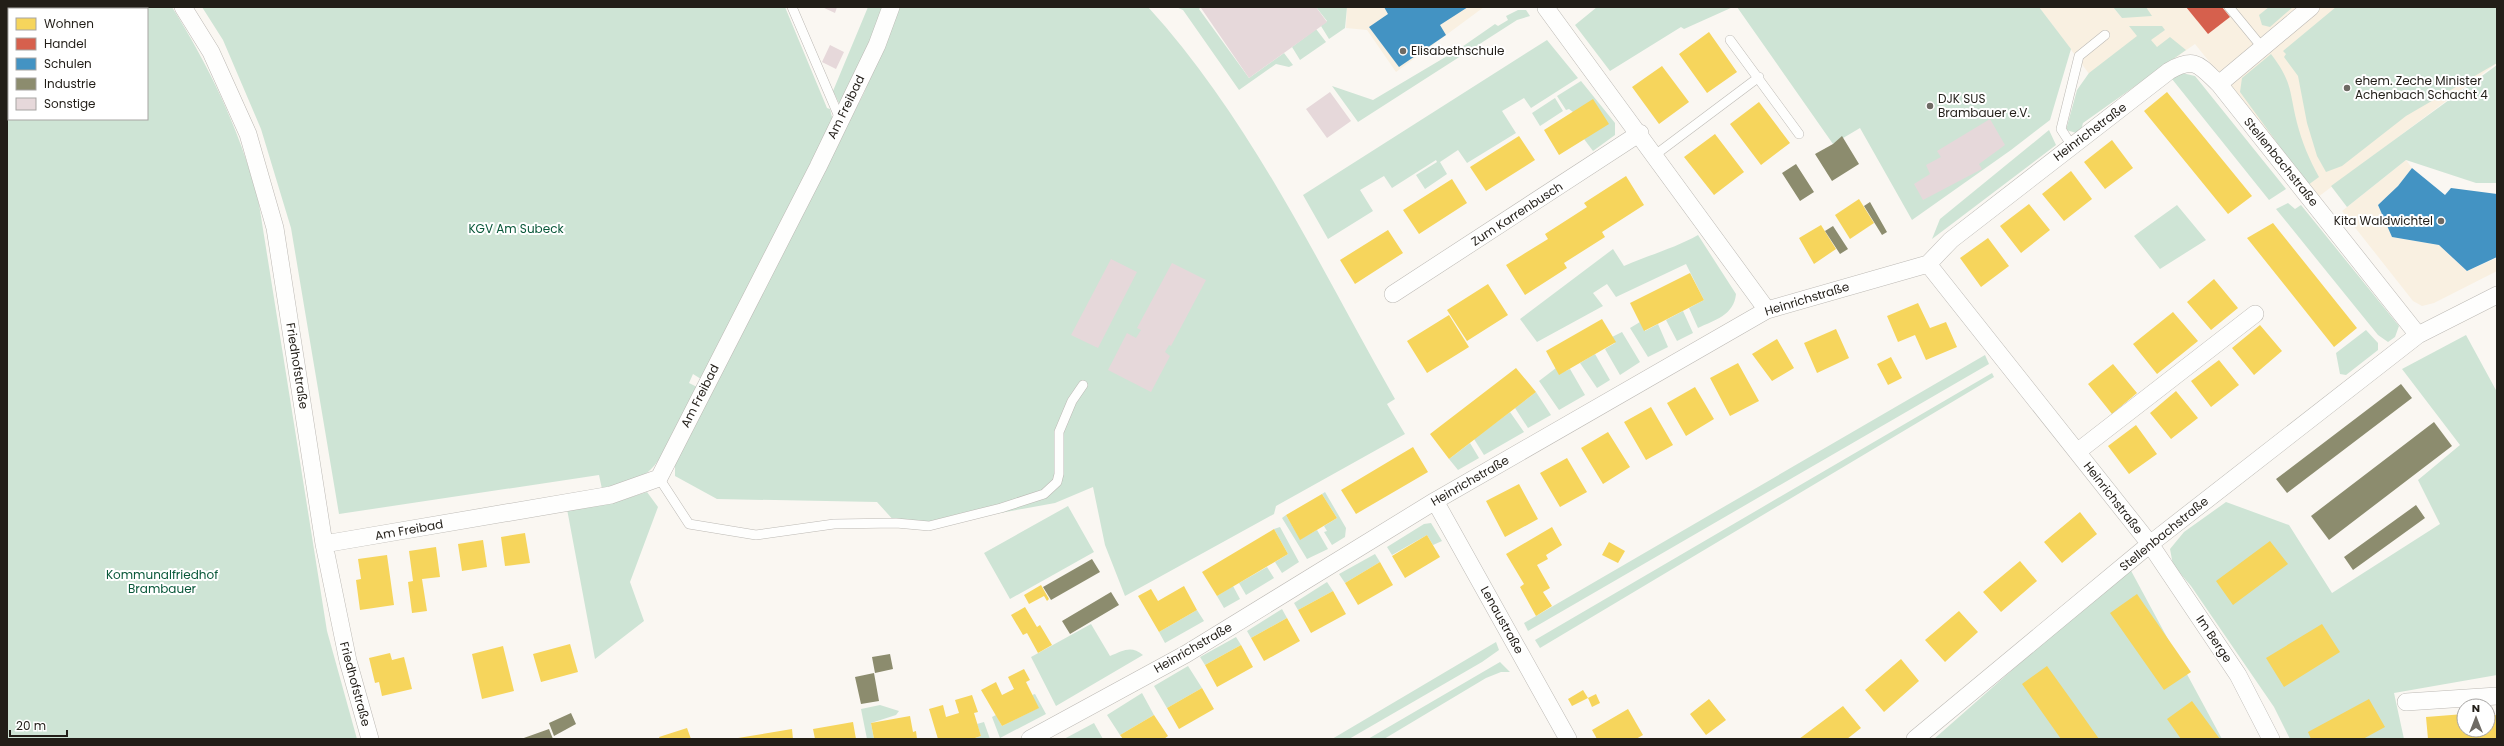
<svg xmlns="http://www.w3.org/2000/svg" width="2504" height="746" font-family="Poppins,sans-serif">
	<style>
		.built { fill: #f9f0e1 }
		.green { fill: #cee4d5; fill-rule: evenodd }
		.homes { fill: #f6d55c }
		.shops { fill: #d6604d }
		.schools { fill: #4393c3 }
		.industry { fill: #8c8c6e }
		.building { fill: #e6d8da }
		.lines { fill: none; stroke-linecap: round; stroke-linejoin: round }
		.service-casing { stroke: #bcb9b4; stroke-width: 10 }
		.minor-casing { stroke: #bcb9b4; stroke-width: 18 }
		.service { stroke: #fefefd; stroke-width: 9 }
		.minor { stroke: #fefefd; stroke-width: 17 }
		.poi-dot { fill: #6e6a64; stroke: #fff; stroke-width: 1.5 }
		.labels { text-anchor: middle; stroke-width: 4; stroke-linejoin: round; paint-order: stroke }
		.poi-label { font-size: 12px; fill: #221e18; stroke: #fff; text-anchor: start }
		.street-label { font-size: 12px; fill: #221e18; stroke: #fff }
		.park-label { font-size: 12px; fill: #0a583a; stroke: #fff }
	</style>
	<rect width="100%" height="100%" fill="#faf7f2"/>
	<path class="built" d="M1347,7H1484L1396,72L1367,30L1346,28Z
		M2039,7H2113L2122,18L2145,7H2497V63L2318,197L2195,44L2111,103Z
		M2406,160L2412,168L2398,186L2378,205L2392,237L2439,245L2467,271L2497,258V271L2434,303L2422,306L2413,301L2342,211Z"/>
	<path class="green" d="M7,7H172C210,68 242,134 259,204L327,631L357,739H7ZM9,9H147V119H9Z
		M202,7H785L827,108L830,109L833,121L701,379L693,374L689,383L697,387C686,407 665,459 648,472C635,481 618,484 602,489L599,475L339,514L291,228L261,129L223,40Z
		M868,7H882L866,53L844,101L839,103L833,91Z
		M898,7H1148C1252,121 1319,266 1395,399L1387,404L1405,434L1276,506L1274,514L1125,596L1105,545L1093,487L1055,503L929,526L896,523L877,502L717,499L675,476V460L864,93Z
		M1176,7H1201L1199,9L1249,78L1284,53L1293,65L1289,67L1276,64L1239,90L1183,10Z
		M1316,7H1347L1345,28L1329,39L1321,26L1327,21Z
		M1597,7H1733L1684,29L1681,27L1610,71L1575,25Z
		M1737,7H2039L2071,49L2050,120L2011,150L1912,220L1860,128L1833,144Z
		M2113,7H2146L2152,16L2122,18Z
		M2269,7H2293L2270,27L2262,25L2259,15Z
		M2336,7H2497V63L2406,116L2342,166L2326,172L2317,156L2307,123L2298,76L2284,57L2286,54L2283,51Z
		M1518,10H1526L1530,16L1517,20L1358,122L1332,86L1373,100L1459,49L1495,24L1498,26L1508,20L1506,16Z
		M2129,26H2162L2165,30L2151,40L2157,47L2170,37L2186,50L2083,123L2080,134L2066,130L2077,90L2089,73L2137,36Z
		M1316,29L1326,42L1300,60L1292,47Z
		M1547,40L1578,78L1531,108L1524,98L1502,111L1516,133L1467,163L1458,150L1440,162L1447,174L1425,189L1416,175L1437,162L1436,160L1392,188L1384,176L1360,190L1373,211L1328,239L1303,195Z
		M2271,54C2293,83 2289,91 2297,123C2302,142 2309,159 2319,177L2308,185L2240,92L2242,78Z
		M2497,65V183H2476L2406,160L2347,207L2331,186Z
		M2182,73L2195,76L2286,189L2269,200L2172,79Z
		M1581,81L1615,123V135L1593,151L1584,139L1573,112L1569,109L1566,110L1557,96Z
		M1555,98L1563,111L1540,126L1532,113Z
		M2049,130L2056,145L1932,239L1940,219Z
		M2288,203L2295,209L2301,205L2399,326L2395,337L2388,342L2378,335L2276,209Z
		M2177,205L2206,240L2160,269L2134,236Z
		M1698,235L1736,294C1734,315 1715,320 1698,328L1689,308L1704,300L1686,264L1616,297L1607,284L1593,293L1603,306L1537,342L1520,319L1613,249L1624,266C1649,255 1675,248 1698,235Z
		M1683,311L1693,333L1677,341L1666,320Z
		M1640,322L1645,331L1658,324L1668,347L1648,357L1630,328Z
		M2366,330L2378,343V350L2346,375L2340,374L2336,353Z
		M1622,332L1640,362L1620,375L1605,349L1615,343L1612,337Z
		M2466,335L2497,392V675L2394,693L2404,739H2290L2274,707L2191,586L2173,565L2170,549L2184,532L2226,502L2289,525L2332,593L2440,524L2418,480L2460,445L2402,369Z
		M1595,354L1610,380L1597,388L1580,363Z
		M1985,355L1989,364L1528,631L1524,623L1536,616Z
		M1556,368L1559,374L1570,369L1585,395L1559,410L1539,381Z
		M1992,373L1994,377L1540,648L1535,640Z
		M1536,392L1551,415L1528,428L1515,408Z
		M1510,412L1524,432L1484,455L1474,439Z
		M1470,443L1479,458L1458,470L1449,459Z
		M647,492L658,507L630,582L644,621L595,659L567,509L622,500Z
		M1325,492L1346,528L1345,537L1332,545L1324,532L1327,531L1324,526L1337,518L1322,494Z
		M1068,506L1094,552L1010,599L984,553Z
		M1286,515L1300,539L1317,530L1328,549L1307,559L1282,518Z
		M1431,523L1442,541L1433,545L1427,535L1392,555L1387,547L1424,524Z
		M1280,527L1299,562L1282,573L1275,562L1288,554L1274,529Z
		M1375,554L1380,562L1345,583L1339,574Z
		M1267,567L1274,578L1246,595L1239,583Z
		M2129,567L2222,739H1934Z
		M1327,582L1333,591L1298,610L1294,603Z
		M1233,586L1240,599L1224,608L1217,596Z
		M1282,609L1287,618L1251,638L1247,631Z
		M1197,610L1204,621L1165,643L1159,632Z
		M1091,624L1110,656C1123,651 1131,645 1143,655L1056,706L1031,657Z
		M1236,637L1241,645L1205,665L1200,657Z
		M1496,642L1499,650L1482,662L1349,739H1332Z
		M1500,662L1510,672H1501L1486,678L1384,739H1368Z
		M1188,666L1202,688L1167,708L1154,686Z
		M1142,693L1154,715L1120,735L1107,715Z
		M1035,694L1046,714L1000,738L992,717L996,715L1002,726L1038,708L1032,695Z
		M880,705L899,711L896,715L871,723L874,739H867L861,709Z
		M984,722L990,739H972L981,736L977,724Z
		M1094,723L1103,739H1064Z"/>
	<path class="homes" d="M1709,32L1737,72L1707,93L1679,54Z
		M1662,66L1689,102L1659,124L1632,87Z
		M2167,92L2252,196L2228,214L2144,111Z
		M1593,99L1609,124L1559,155L1544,130Z
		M1759,102L1790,143L1761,165L1730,124Z
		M1715,134L1744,172L1714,195L1684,157Z
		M1519,136L1535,160L1486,191L1470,167Z
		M2112,140L2133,168L2105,189L2084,162Z
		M2071,171L2092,199L2064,221L2042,194Z
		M1626,176L1644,205L1602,232L1605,237L1564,263L1567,268L1525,295L1506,265L1548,239L1545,234L1587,207L1584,203Z
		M1452,179L1467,203L1419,234L1403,210Z
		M1859,199L1874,223L1850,239L1835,215Z
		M2029,204L2050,230L2021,253L2000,226Z
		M2273,223L2357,328L2334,347L2247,238Z
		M1821,225L1836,249L1814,264L1799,238Z
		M1388,230L1403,253L1355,284L1340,260Z
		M1988,238L2009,266L1981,287L1960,258Z
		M1690,273L1704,300L1644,331L1630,303Z
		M2214,279L2238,308L2211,330L2187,302Z
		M1488,284L1508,315L1467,341L1447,310Z
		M1918,303L1930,328L1946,322L1957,347L1926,360L1915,335L1898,342L1887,316Z
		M2173,312L2198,341L2157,374L2133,344Z
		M1449,315L1469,347L1427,373L1407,341Z
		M1602,319L1616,342L1559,375L1546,351Z
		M2260,325L2282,351L2254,375L2232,348Z
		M1836,329L1849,358L1817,373L1804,343Z
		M1777,339L1794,368L1772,381L1752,354Z
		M1891,357L1902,378L1888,385L1877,364Z
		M2219,360L2239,385L2211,407L2191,381Z
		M1738,363L1759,401L1730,416L1710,378Z
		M2113,364L2137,393L2112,414L2088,384Z
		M1516,368L1536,392L1449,459L1430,434Z
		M1695,387L1714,419L1686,436L1667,403Z
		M2176,391L2198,418L2171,439L2150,413Z
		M1651,407L1673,445L1646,460L1624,422Z
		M2136,425L2157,454L2129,474L2108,446Z
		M1608,432L1630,467L1603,484L1581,448Z
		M1413,447L1428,472L1356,514L1341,490Z
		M1567,458L1587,492L1560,507L1540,473Z
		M1519,484L1538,519L1505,537L1486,501Z
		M1322,494L1337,518L1300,540L1286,515Z
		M2080,512L2097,534L2062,563L2044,542Z
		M1552,527L1562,545L1546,555L1548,559L1537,565L1550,588L1543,592L1552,606L1536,616L1520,587L1524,584L1506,554Z
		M1274,529L1288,554L1217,596L1202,572Z
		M525,533L530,563L505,566L501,537Z
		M1427,535L1440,557L1405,578L1392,556Z
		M483,540L487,567L462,571L458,544Z
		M2270,541L2288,564L2233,605L2216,581Z
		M1609,542L1625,551L1618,563L1602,555Z
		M436,547L440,577L422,579L427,611L412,613L408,582L413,581L409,551Z
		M387,555L394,605L360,610L356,580L361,579L358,559Z
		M2020,561L2037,581L2001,612L1983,592Z
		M1380,562L1393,585L1358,605L1345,583Z
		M1041,585L1049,599L1047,601L1044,596L1029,604L1024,595Z
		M1184,586L1197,610L1159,632L1138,596L1151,589L1158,601Z
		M1333,591L1346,614L1311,633L1298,610Z
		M2137,594L2191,672L2164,690L2110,613Z
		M1025,607L1037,627L1040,625L1052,645L1038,653L1027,633L1023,635L1011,615Z
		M1959,611L1978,632L1945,662L1925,640Z
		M1287,618L1300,641L1264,661L1251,638Z
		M2322,624L2340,652L2284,687L2266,658Z
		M570,644L578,672L541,682L533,654Z
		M1241,645L1253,667L1217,687L1205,665Z
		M503,646L514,691L482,699L472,654Z
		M390,653L392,660L404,657L412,689L382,696L379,682L375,683L369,658Z
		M1901,659L1919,681L1884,712L1865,690Z
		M2047,666L2075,705L2099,739H2061L2022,684Z
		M1024,669L1030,680L1026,682L1039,708L1002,726L981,690L996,682L1002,695L1014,689L1008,677Z
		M1202,688L1214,709L1179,729L1167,708Z
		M1583,690L1588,698L1596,694L1600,703L1592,707L1588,698L1572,706L1568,699Z
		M972,695L978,712L974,713L981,736L972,739H938L929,709L943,705L946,717L959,713L955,700Z
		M1709,699L1726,720L1706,735L1690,714Z
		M2369,699L2385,727L2363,739H2311L2308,732Z
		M2192,701L2220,739H2181L2167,719Z
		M1843,706L1861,728L1847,739H1799Z
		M1628,709L1643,735L1636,739H1597L1592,730Z
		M2464,714V730H2488V716L2497,715V739H2428L2426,717Z
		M1154,715L1168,736L1164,739H1123L1120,735Z
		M910,716L913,732L916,731L917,739H874L871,723Z
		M853,722L856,739H815L813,729Z
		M687,728L691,739H660L659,737Z
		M792,729L793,739H738V738Z"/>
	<path class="shops" d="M2186,7H2222L2230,17L2208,34Z"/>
	<path class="schools" d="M1384,7H1468L1440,25L1446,35L1399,67L1369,27L1388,14Z
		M2412,168L2445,195L2451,188L2497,194V257L2467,271L2439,245L2392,237L2378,205L2398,186Z"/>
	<path class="industry" d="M1842,136L1859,164L1832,181L1815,154L1833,144Z
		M1796,164L1814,192L1800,201L1782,173Z
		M1870,202L1887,232L1882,235L1864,206Z
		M1833,226L1848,249L1840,254L1825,231Z
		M2401,384L2412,398L2287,493L2276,479Z
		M2434,422L2452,446L2329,540L2311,516Z
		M2416,505L2425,518L2353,570L2344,557Z
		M1092,559L1100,572L1051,600L1043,587Z
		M1111,592L1119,605L1070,634L1062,621Z
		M890,654L893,669L875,673L872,657Z
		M874,673L879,701L861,704L855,677Z
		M571,713L576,724L554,736L549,723Z
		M549,729L553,739H521Z"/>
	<path class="building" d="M822,7H837L835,13Z
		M1203,7H1316L1327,22L1249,78L1201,8Z
		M830,45L844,52L836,69L822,62Z
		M1330,92L1351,121L1327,138L1306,109Z
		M1990,119L2005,145L1979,164L1982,169L1923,200L1914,184L1930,174L1926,165L1941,157L1937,151Z
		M1111,259L1137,272L1098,348L1071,335Z
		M1172,263L1206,280L1171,346L1169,345L1165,352L1170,356L1151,392L1108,370L1127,333L1136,338L1141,330L1137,328Z"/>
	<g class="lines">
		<g class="service-casing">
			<path id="service" d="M792,7L840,119
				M2229,7L2261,46
				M1730,40L1799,134
				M2072,146L2061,129L2079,56L2105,35
				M1655,155L1759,77
				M659,478L689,524L756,535L834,524L896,523L929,526L1001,508L1044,494L1057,482L1059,474V432L1072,401L1083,385"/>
		</g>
		<g class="minor-casing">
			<path id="minor" d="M183,7L211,52L248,134L275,228L324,544L348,661L370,739
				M1546,8L1767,310
				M2219,84L2311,7
				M1928,264L2150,544L2238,675L2271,739
				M1393,294L1640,133
				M2077,452L2255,314
				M1435,501L1568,739
				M324,544L611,495L659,478L818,167L877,45L891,7
				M2406,702L2497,696
				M1030,739L1186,654L1435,501L1767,310L1928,264L1951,240L2169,71C2195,56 2199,65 2219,84L2418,335
				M1915,739L2150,544L2418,335L2497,295"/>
		</g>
		<use href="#service" class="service"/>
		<use href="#minor" class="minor"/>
	</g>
	<g class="poi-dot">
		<circle cx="1403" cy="51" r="4"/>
		<circle cx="2347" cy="88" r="4"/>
		<circle cx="1930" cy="106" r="4"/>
		<circle cx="2441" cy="221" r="4"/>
	</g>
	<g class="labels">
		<g class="poi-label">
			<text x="1411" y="55">Elisabethschule</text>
			<text x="2355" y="85">ehem. Zeche Minister<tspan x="2355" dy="14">Achenbach Schacht 4</tspan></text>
			<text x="1938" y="103">DJK SUS<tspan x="1938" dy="14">Brambauer e.V.</tspan></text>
			<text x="2433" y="225" text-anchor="end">Kita Waldwichtel</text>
		</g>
		<g class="street-label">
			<text transform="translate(846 107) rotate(-64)" y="4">Am Freibad</text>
			<text transform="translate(2090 132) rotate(-37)" y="4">Heinrichstraße</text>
			<text transform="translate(2281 162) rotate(51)" y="4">Stellenbachstraße</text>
			<text transform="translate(1517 214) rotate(-33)" y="4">Zum Karrenbusch</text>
			<text transform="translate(1807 299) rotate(-17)" y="4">Heinrichstraße</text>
			<text transform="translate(297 366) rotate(81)" y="4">Friedhofstraße</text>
			<text transform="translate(700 396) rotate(-63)" y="4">Am Freibad</text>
			<text transform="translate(1470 481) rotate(-30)" y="4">Heinrichstraße</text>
			<text transform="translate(2113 498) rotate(52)" y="4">Heinrichstraße</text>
			<text transform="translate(409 530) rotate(-10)" y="4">Am Freibad</text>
			<text transform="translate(2164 534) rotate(-39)" y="4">Stellenbachstraße</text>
			<text transform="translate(1502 620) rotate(61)" y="4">Lenaustraße</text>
			<text transform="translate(2214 639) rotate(56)" y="4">Im Berge</text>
			<text transform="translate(1193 648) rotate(-30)" y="4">Heinrichstraße</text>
			<text transform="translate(355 684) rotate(75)" y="4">Friedhofstraße</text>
		</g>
		<g class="park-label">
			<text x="516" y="233">KGV Am Subeck</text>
			<text x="162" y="579">Kommunalfriedhof<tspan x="162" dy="14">Brambauer</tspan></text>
		</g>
	</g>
	<rect width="2504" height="746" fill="none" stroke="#221e18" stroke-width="16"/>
	<rect x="8" y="8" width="140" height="112" fill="#ffffff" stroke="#a7a5a3"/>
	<rect x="16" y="18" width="20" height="12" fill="#f6d55c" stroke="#a7a5a3"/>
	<text x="44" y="28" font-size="12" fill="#221e18">Wohnen</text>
	<rect x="16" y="38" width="20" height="12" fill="#d6604d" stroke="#a7a5a3"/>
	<text x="44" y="48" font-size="12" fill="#221e18">Handel</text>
	<rect x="16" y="58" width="20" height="12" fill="#4393c3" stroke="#a7a5a3"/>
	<text x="44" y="68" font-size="12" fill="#221e18">Schulen</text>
	<rect x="16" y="78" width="20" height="12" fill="#8c8c6e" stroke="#a7a5a3"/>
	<text x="44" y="88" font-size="12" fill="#221e18">Industrie</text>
	<rect x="16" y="98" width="20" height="12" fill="#e6d8da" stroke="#a7a5a3"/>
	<text x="44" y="108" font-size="12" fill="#221e18">Sonstige</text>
	<g transform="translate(2476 718)"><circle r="19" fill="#ffffff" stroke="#a7a5a3"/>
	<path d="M0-3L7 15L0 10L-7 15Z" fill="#6e6a64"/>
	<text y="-6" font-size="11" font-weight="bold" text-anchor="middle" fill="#221e18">N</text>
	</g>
	<path d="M10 730v6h57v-6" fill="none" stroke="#221e18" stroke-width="2"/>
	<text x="16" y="730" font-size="12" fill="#221e18" stroke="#ffffff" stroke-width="3" paint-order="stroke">20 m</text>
</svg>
